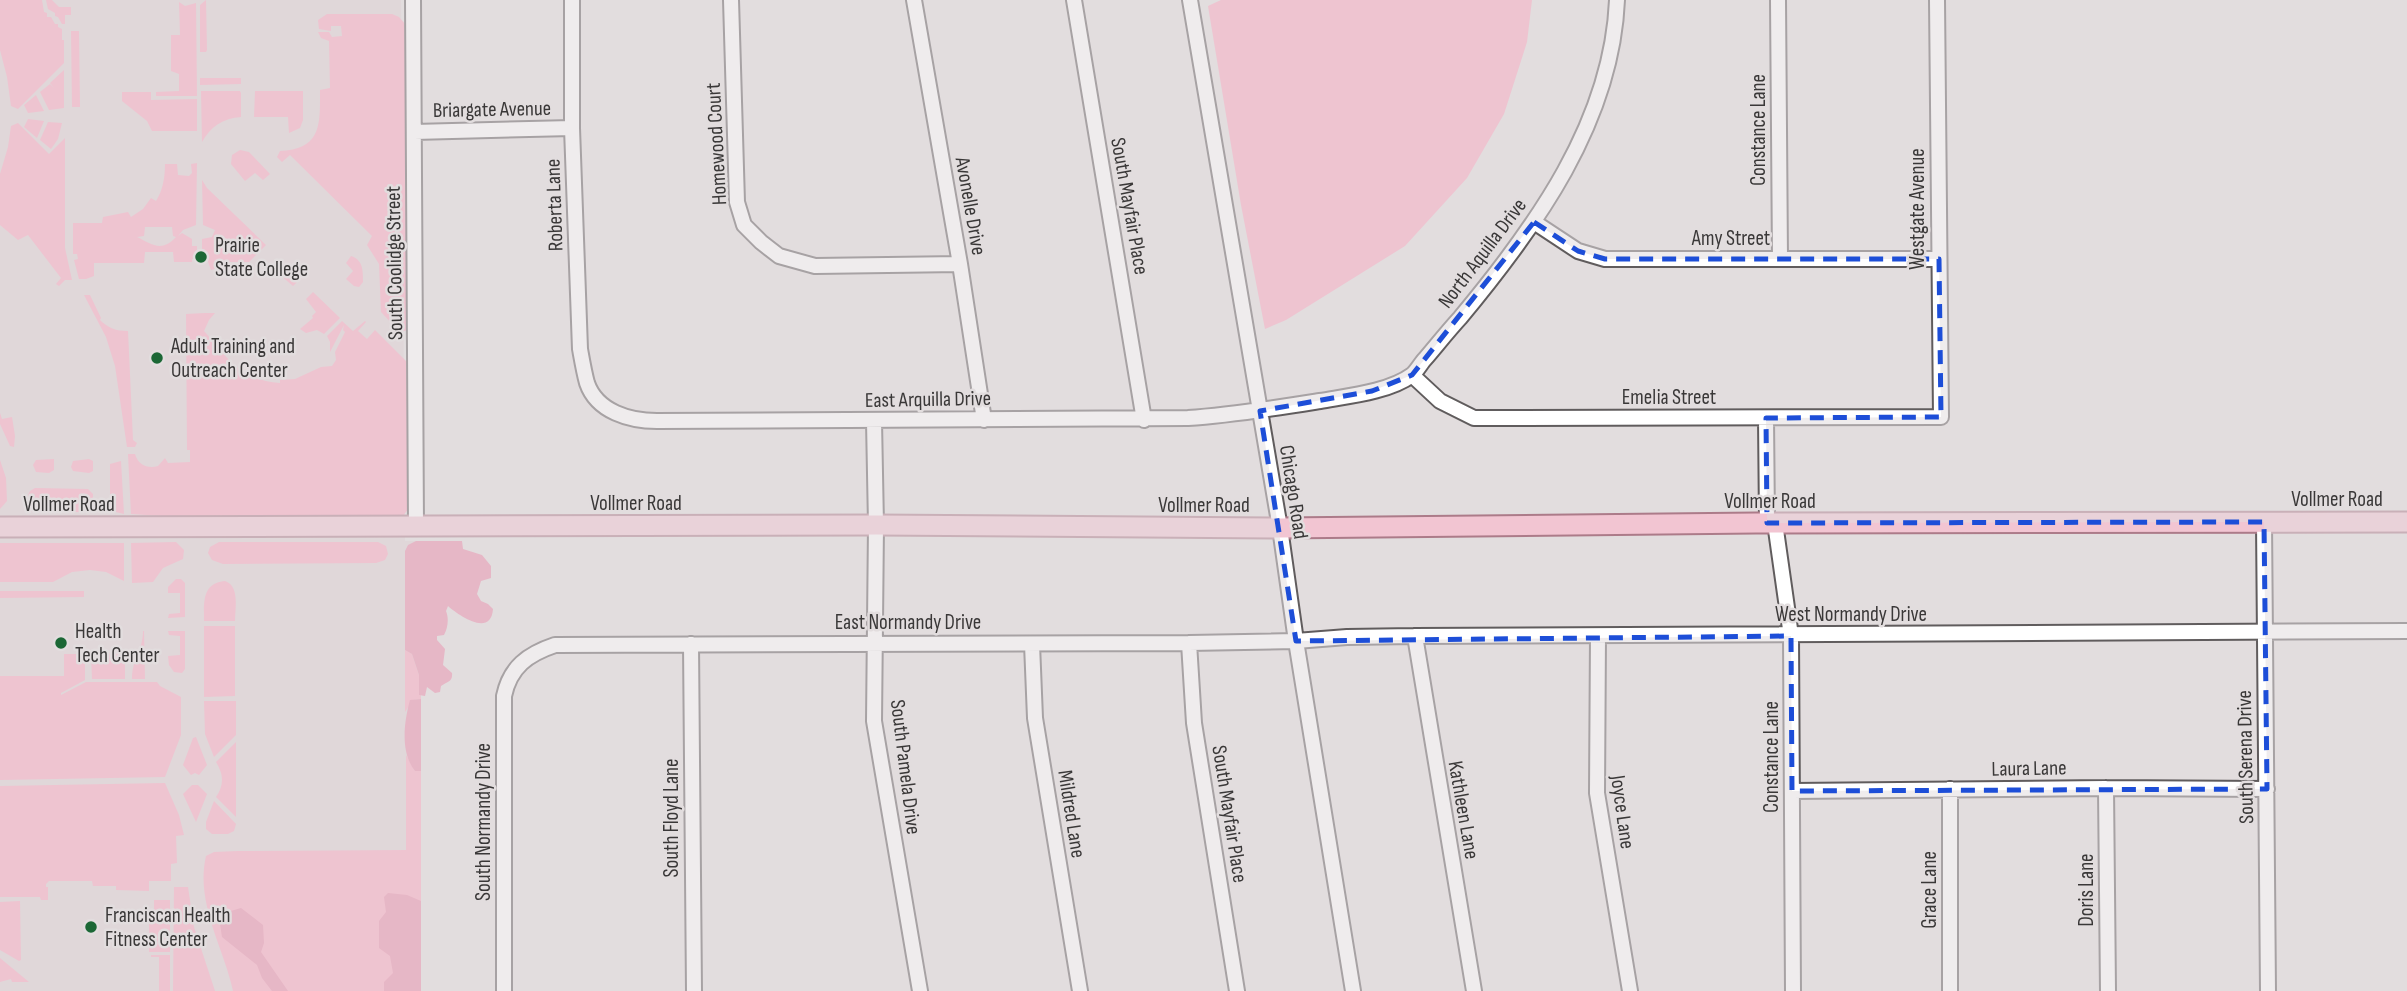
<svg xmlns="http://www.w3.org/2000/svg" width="2407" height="991" font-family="'Sofia Sans Condensed',sans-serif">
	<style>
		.built { fill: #ded0d3 }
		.green { fill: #fda6bf; fill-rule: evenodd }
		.forest { fill: #ec89a8 }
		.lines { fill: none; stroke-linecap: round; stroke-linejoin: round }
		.minor-casing { stroke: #605c5d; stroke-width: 18 }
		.major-casing { stroke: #ac7b89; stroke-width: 23 }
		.minor { stroke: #fff; stroke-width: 14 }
		.major { stroke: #f2c5d2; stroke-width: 19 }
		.marked { fill: none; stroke: #1d4ed8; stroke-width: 5; stroke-dasharray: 14 9; stroke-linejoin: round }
		.poi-dot { fill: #1b6735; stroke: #e2ddde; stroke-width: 2.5 }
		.labels { text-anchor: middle; stroke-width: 5; stroke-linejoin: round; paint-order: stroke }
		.street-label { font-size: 21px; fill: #3a3838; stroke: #e2ddde }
		.poi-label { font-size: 21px; fill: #3a3838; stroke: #e2ddde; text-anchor: start }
	</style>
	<rect width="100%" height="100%" fill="#e2ddde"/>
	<path class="built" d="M0,0H401L405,541H421V991H0Z"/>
	<path class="green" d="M0,0H42L44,12L47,13V17H51L55,24H58V27L62,29V40H64V63L18,109L11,106L7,77L0,50Z
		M46,0H52L59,7H71V15H65V24H62L58,17L55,16V13L48,9Z
		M206,0L207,50L206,52H200V5Z
		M1221,0H1532L1527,42L1504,114L1467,178L1405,246L1286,320L1265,329L1241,205L1208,6Z
		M179,2L185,6L196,3L197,96H156V92L179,91V74L171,71V35H180Z
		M327,14H392L399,17L406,25L409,327L405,331L398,330L381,312L379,264L367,245L372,236L290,155L282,162L277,157L280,151C322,149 320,124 320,90L330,88L329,41L321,38L318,32H329L332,37L342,36L341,26H331V31L319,29L318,20Z
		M71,31H79L80,107H72Z
		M64,70V108L49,110L40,92L50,84L54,88L50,83Z
		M200,78H241V84L200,85Z
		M201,91H240L241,93V117C223,118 210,127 202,142Z
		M255,91H303V120L300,128L289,133L288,117H254Z
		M122,92H151V100L197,99V131H152L147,121L122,101Z
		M36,95L44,111L28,113L24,105Z
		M28,119L44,121L37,138L24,127Z
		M48,122L62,123L58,139L51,149L40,140Z
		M18,123L49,154L65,138V248L72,280H65L59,286L56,284L61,278L28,235L18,240L0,225V174L8,147L11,126Z
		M240,150L249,152L270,174L263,180L255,173L245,181L231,164L232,155Z
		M197,163L196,225L183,230L178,236L182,233L192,239V246H197V259H192V262H174L173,252H145L144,263H94V276L86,279H79L74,260L78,259L77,254H73V223H102L103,217L128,212L131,217L143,209L151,198L156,201C163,190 165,177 165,164H177L178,175L189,176L192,173L191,164ZM145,227H172L173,236L176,237C161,253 152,244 137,237L144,236Z
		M202,180L207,188L266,245L249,262H230V270H219L218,268L211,270L207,259L202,258V239L212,237L215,230L203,225Z
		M351,256C363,260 363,270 363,282L359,287L354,286L346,279L353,271L346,263Z
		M283,262L300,279L293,286L279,274L284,270L280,265Z
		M313,292L340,318L324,334L317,330L306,333L300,329L313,318L312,316L316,312L306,299Z
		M84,295H90L101,318L100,320C108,328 116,331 128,331L133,440L137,443L135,447H127L115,366L106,337Z
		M205,313H215L209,320L204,331C228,358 239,380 280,383V380L295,379L321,367L332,366L336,360L335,352L345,332L343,330L344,325L330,352V342L327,336L342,321L353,331L365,321L366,322L358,331L367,339L375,330L405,360L409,365V508L403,516L193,518L131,514L128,454H135C138,465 148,469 158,466L165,458L168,463L190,462V450H187L186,314Z
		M0,413L2,419L12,417L15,436L14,447L10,446L0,424Z
		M89,459L93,461V471L89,473L73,471L71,467L73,461Z
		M0,460L6,478L7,501L0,509Z
		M36,460L54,459V470L49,473L36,472L33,465Z
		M121,461L124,514L116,512L110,501V464Z
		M35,488L88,489L93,494V505L83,512H32C24,507 26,498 30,491Z
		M176,542L184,550L183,559L163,568L153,582L132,583L131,543Z
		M219,542H378L386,546L388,554L385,560L376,563L223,564L212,560L208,553L210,547Z
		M0,543H124V581L106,572L90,570L72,572L53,582H0Z
		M176,579H181L185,583V617L168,618L169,614L180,613V593H168V587Z
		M225,581C240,586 235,608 235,621H204C204,602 202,583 225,581Z
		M0,591H84V597L0,598Z
		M204,626H235V696L204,697Z
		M143,631H144L145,679H132C132,659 143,650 143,631Z
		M168,631H185V669L182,673L174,672L169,665L168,656L180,655V636L169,635Z
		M405,650L412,654L419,675L421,699L413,700L405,712Z
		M125,653V679H92L91,654Z
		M64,654H85V680L61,693V695L86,682H157L160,686L181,697V735L165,777L0,780V676H64Z
		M204,701H236V735L214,757L205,734Z
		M196,737L207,765L199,775L195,773L191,775L183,765L193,738Z
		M236,742V817L216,797C224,785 224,775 216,762Z
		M406,755L415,771H421V991H233C224,948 195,903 206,856L214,852L238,851L406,850Z
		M165,783L179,815L184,835L176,836L177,863L171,864V881H149V891L116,890V886H93L92,881H49L46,884V887H48V900H41L40,897H0V786Z
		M192,785H198L207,794L196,822L183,794Z
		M214,801L236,824L234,831L228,834H212L206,829V822Z
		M174,887H188L194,927L215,991H173Z
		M154,900H170V952H149V914L154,913Z
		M20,901L21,960L19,961L0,950V902Z
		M151,955H170V991H159V957H151Z
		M0,958L29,982H12L11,979L0,982Z"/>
	<path class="forest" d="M416,541H462L463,549L482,555L491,566V578L481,581L477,594L481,601L488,604L493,609C491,638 458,615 448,606L446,611C449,618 448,628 444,635L437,636V640L445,649L443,665L452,673C453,682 447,682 441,686L440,692L435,693L427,687L425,696L419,695V675L412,654L405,650V551L408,545Z
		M421,699V771H415C400,752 404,722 410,700Z
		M388,893L407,895L421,901V991H384V982L393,973L390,956L379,948V921L386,912L384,897Z
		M241,908L263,925L264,943L261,952L288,991H272L262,978L257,965L222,937L220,924L224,913Z"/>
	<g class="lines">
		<g class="minor-casing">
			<path id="minor" d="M413,0L416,526
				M572,0V128L580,349C582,360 584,372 587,383C597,412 630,421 657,421L1188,418C1233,415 1276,408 1320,401C1348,396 1389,392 1412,375C1417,371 1421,363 1425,359C1437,345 1448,331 1460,318C1535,228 1612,122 1617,0
				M731,0L737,202L744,225L761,242L779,256L815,266L960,264
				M914,0L960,264L984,420
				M1074,0L1144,420
				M1190,0L1280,528L1296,641L1353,991
				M1778,0L1780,259
				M414,132L572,128
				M1534,222L1578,251L1605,259H1939
				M1412,375L1440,401L1474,418L1941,417L1937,0
				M1766,418L1767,523
				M874,421L876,525L874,721L920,991
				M2264,522L2268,991
				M1775,523L1791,636L1793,991
				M1415,636L1474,991
				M1598,636L1597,793L1630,991
				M1189,643L1194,723L1237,991
				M691,644L694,991
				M1032,644L1035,718L1080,991
				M2106,788L2108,991
				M1792,791L2106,788L2267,789
				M504,991V696C510,667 528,654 555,645L1189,643L1296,641L1347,637L1415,636L2407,631
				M1950,991V789"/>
		</g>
		<g class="major-casing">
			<path id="major" d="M0,527L876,525L1280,528L1756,523L2407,522"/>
		</g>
		<use href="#minor" class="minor"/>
		<use href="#major" class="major"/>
	</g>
	<path d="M0 0H2407V991H0ZM1534,222L1578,251L1605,259H1939L1941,417L1766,418L1767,523L2264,522L2267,789L1792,791L1791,636L1296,641L1260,411L1372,391L1412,375Z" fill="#e2ddde" fill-opacity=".55" fill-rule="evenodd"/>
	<path class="marked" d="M1534,222L1578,251L1605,259H1939L1941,417L1766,418L1767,523L2264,522L2267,789L1792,791L1791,636L1296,641L1260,411L1372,391L1412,375Z"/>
	<g class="poi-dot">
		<circle cx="201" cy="257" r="7"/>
		<circle cx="157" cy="358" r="7"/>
		<circle cx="61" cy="643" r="7"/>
		<circle cx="91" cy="927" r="7"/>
	</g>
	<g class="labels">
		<g class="street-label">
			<text transform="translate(492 109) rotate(-1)" y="7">Briargate Avenue</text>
			<text transform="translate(1758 130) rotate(-90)" y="7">Constance Lane</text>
			<text transform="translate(716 144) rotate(-93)" y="7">Homewood Court</text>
			<text transform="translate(554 205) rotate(-92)" y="7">Roberta Lane</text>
			<text transform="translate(971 206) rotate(80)" y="7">Avonelle Drive</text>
			<text transform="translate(1130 206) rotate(80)" y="7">South Mayfair Place</text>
			<text transform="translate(1917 209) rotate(-90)" y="7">Westgate Avenue</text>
			<text x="1731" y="245">Amy Street</text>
			<text transform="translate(1482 253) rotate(-53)" y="7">North Aquilla Drive</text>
			<text transform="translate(394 263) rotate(-91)" y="7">South Coolidge Street</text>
			<text x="1669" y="404">Emelia Street</text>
			<text transform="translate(928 399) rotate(-1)" y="7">East Arquilla Drive</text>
			<text transform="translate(1294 492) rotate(81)" y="7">Chicago Road</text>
			<text x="2337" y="506">Vollmer Road</text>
			<text x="1770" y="508">Vollmer Road</text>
			<text x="636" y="510">Vollmer Road</text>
			<text x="69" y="511">Vollmer Road</text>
			<text x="1204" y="512">Vollmer Road</text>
			<text x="1851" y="621">West Normandy Drive</text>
			<text x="908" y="629">East Normandy Drive</text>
			<text transform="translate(1771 757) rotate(-90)" y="7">Constance Lane</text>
			<text transform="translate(2245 757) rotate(-91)" y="7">South Serena Drive</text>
			<text transform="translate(906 767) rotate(83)" y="7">South Pamela Drive</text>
			<text transform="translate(2029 768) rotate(-1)" y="7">Laura Lane</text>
			<text transform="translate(1464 810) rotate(80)" y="7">Kathleen Lane</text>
			<text transform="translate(1623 812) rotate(82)" y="7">Joyce Lane</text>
			<text transform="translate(1072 814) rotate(81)" y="7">Mildred Lane</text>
			<text transform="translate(1230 814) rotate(81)" y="7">South Mayfair Place</text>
			<text transform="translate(671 818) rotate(-90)" y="7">South Floyd Lane</text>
			<text transform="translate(483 822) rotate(-90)" y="7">South Normandy Drive</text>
			<text transform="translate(1929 890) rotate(-90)" y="7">Grace Lane</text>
			<text transform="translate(2086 890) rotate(-90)" y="7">Doris Lane</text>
		</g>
		<g class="poi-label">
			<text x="215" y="252">Prairie<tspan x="215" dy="24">State College</tspan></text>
			<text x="171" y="353">Adult Training and<tspan x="171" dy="24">Outreach Center</tspan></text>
			<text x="75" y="638">Health<tspan x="75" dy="24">Tech Center</tspan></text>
			<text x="105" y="922">Franciscan Health<tspan x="105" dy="24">Fitness Center</tspan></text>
		</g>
	</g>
</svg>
